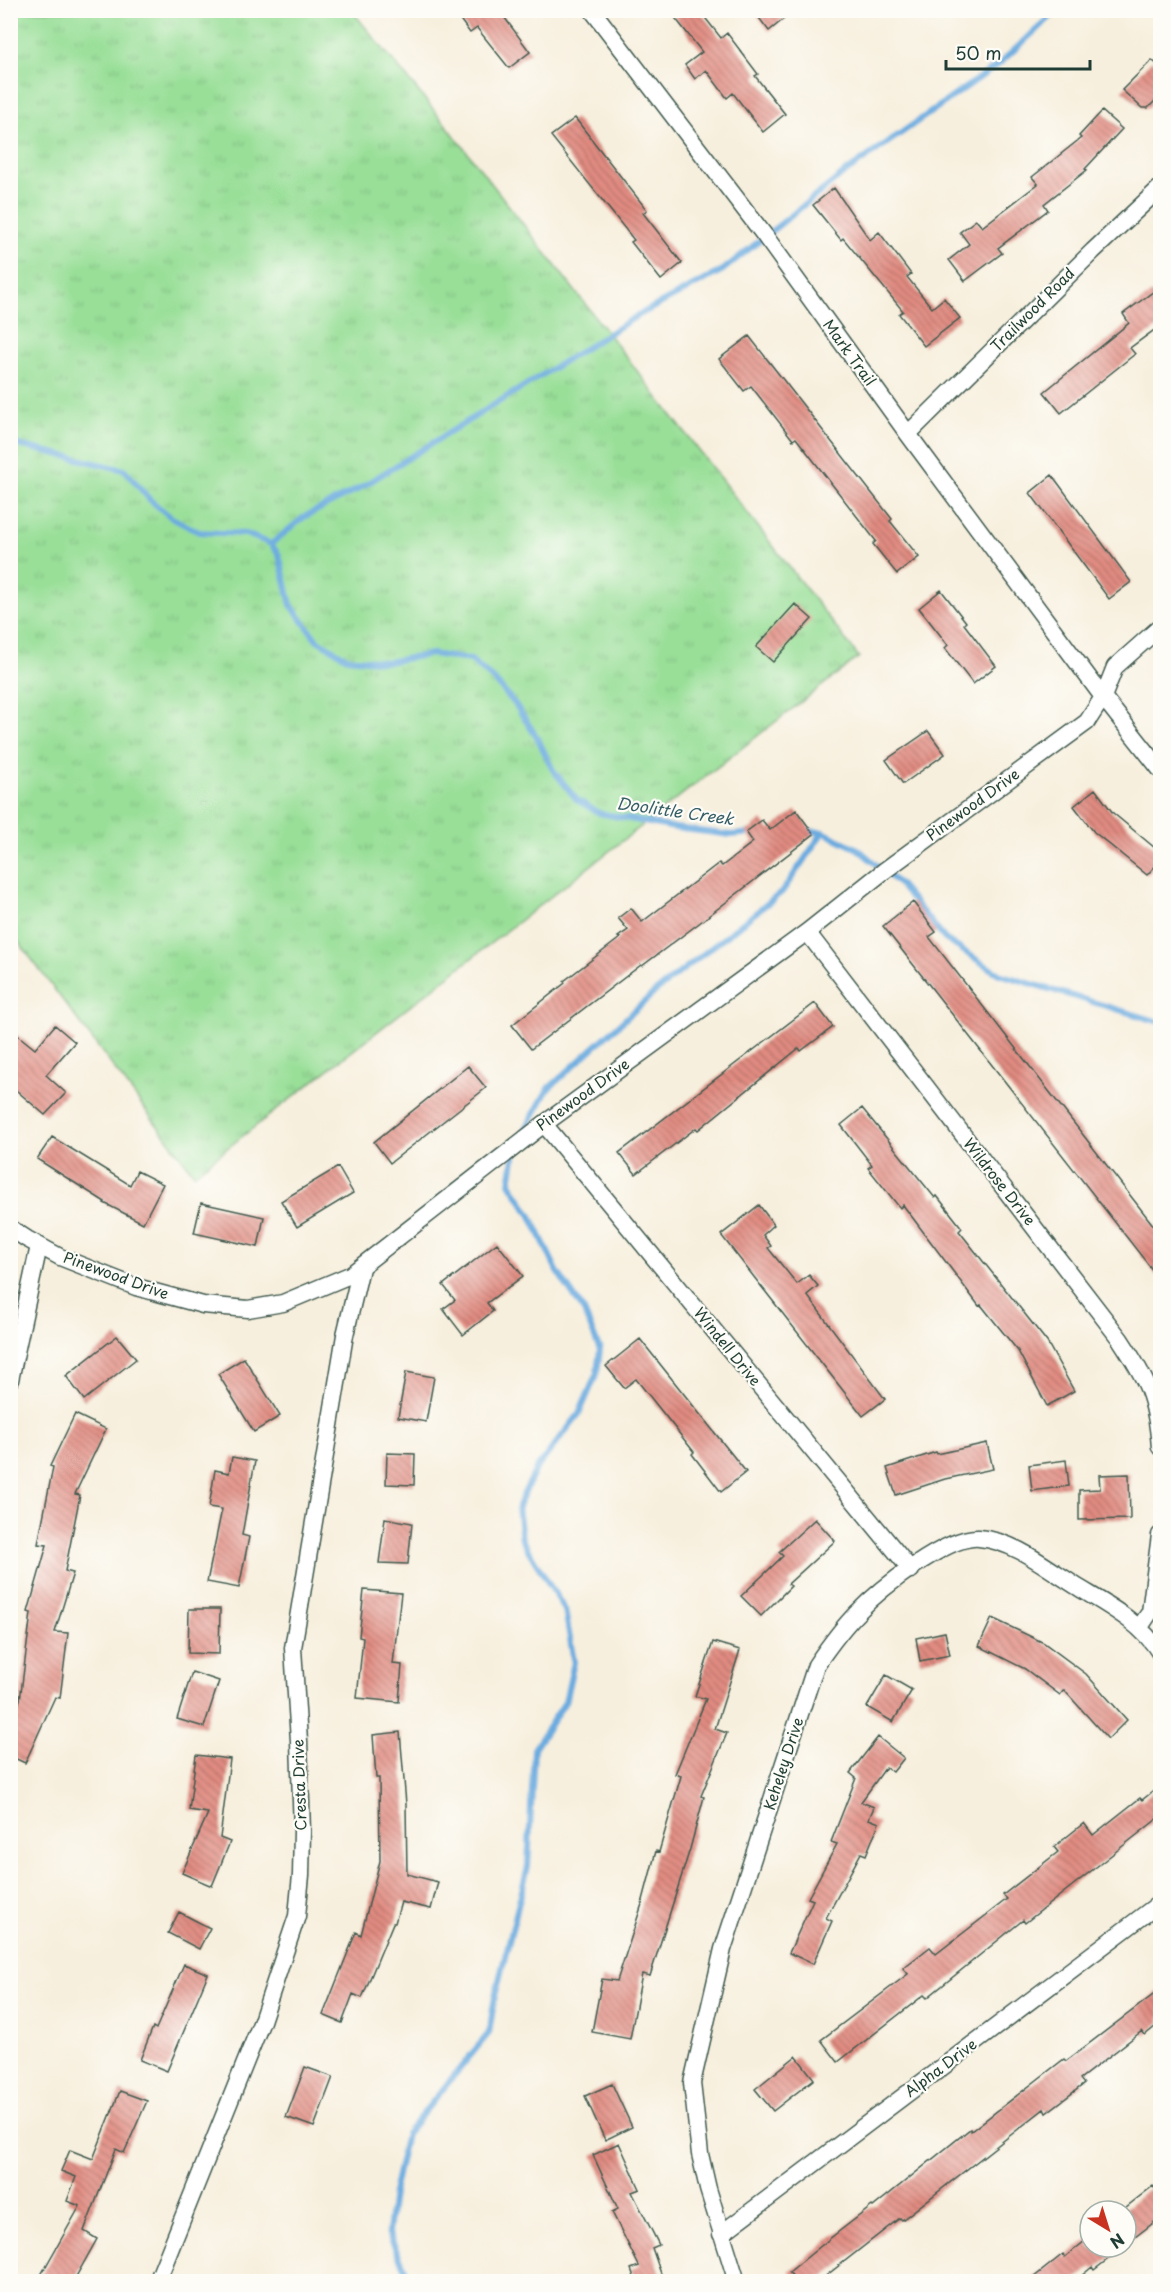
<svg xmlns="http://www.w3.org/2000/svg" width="1171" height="2292" font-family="'Playpen Sans',sans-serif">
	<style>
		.park { fill: url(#park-tufts); stroke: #5c8e66; stroke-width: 1.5 }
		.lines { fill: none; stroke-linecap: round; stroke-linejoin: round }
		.stream { stroke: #6babdf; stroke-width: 6 }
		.building { fill: url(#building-back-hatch) }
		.minor-casing { stroke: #3f584d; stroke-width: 19 }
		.minor { stroke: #fff; stroke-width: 16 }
		.labels { text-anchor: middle; stroke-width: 4.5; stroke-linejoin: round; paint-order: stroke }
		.street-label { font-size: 15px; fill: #1f3d34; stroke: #fdfcf7 }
		.water-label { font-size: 16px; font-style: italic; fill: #365e67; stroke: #fdfcf7 }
	</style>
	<defs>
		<pattern id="park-tufts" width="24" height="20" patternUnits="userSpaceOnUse" patternTransform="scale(1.5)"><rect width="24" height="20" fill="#99df98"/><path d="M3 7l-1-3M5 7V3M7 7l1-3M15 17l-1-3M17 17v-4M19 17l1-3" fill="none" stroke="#83c084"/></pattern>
		<pattern id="building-back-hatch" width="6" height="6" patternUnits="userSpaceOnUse" patternTransform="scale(1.5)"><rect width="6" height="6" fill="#e18b81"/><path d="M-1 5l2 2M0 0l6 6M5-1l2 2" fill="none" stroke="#b6736a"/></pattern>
	</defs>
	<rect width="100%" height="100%" fill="#fdfcf7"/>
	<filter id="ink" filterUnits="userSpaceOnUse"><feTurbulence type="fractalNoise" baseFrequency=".0167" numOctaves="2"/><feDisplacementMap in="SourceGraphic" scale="12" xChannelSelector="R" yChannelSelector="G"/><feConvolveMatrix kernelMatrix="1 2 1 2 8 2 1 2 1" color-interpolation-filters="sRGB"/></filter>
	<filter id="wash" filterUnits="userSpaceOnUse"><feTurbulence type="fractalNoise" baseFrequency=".008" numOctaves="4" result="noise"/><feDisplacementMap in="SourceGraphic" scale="24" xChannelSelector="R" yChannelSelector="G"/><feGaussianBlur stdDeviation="1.35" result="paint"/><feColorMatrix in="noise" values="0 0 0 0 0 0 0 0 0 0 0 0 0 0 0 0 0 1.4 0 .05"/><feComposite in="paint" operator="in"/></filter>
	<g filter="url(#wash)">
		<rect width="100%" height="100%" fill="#f7efdd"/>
		<path class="park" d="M11,11H352L447,126L859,657L194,1174L11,932Z"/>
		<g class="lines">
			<path class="stream" d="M10,443L125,470L150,500L172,518L199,532L246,534L271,544L279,555L291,605L317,640L347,658L387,662L432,654L471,660L494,680L515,704L538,739L553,770L577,800L599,813L675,828L731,835L753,833
				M271,544L304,517L360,488L637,316L723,270L843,174L999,64L1058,10
				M805,831L823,832L858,849L899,884L945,939L999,974L1160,1022
				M524,1132L548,1089L655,992L782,892L823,832
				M411,2282L388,2232L393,2193L406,2134L489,2033L495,1996L528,1867L534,1749L565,1702L574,1662L565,1610L522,1540L518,1506L536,1469L579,1414L597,1373L600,1350L584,1311L557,1271L531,1216L510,1183L515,1152"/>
		</g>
		<g id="blocks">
			<path class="building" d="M453,10H499L530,52L509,68L477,28L470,33Z
				M669,10H699L721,38L727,33L758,74L755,76L785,114L763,132L733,93L727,98L706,70L695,79L685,65L702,52Z
				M753,10H795L769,31Z
				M1152,60L1161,68V95L1148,108H1142L1122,90Z
				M1102,111L1122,129L1085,169L1087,170L1044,204L1048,210L998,248L1002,253L965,281L949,260L969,244L960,232L976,220L982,227L1038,184L1032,177L1081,138L1079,136Z
				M575,118L647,210L643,213L682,263L661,280L631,242L634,240L551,136Z
				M834,188L870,240L879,232L911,274L907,277L932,308L944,298L960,318L924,346L899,314L903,311L843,238L841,240L813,205Z
				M1161,286V325L1130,348L1135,354L1061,413L1044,392L1129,323L1123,314Z
				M749,336L892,519L890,521L919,557L897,574L873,544L876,541L796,438L793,440L751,386L744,391L719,359Z
				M1052,475L1131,582L1109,599L1030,493Z
				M941,590L966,622L964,624L996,666L973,684L945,648L948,645L919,608Z
				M795,604L812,619L773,662L756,647Z
				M928,731L945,754L903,784L886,760Z
				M1095,789L1113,813L1161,853V860L1147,875L1094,832L1074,806Z
				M796,810L814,834L698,924L642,966L641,965L531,1049L512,1025L565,983L564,981L620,938L618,937L628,930L618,918L631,908L642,922L719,863L722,866L753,842L746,832L762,820L770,830Z
				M913,902L936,932L929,937L1161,1235V1281L883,926Z
				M815,1003L833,1027L801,1051L799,1048L698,1130L696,1128L636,1174L619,1153Z
				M55,1025L75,1042L46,1075L66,1093L45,1115L10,1085V1029L35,1049Z
				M468,1066L486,1088L390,1163L374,1142Z
				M862,1108L935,1198L937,1196L962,1228L959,1231L1047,1342L1074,1391L1047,1406L1018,1351L981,1305L979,1306L903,1205L900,1208L868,1168L872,1165L841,1125Z
				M52,1137L130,1185L137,1171L163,1184L143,1223L104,1203L105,1202L37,1159Z
				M338,1167L353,1193L297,1227L281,1201Z
				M201,1203L264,1217L258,1247L194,1233Z
				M759,1205L774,1225L763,1235L771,1246L768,1248L797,1284L809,1275L818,1286L807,1295L885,1399L863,1416L721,1235Z
				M497,1243L523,1276L487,1303L493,1311L463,1335L443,1309L455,1300L443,1285Z
				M117,1336L136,1359L84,1400L66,1376Z
				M640,1339L746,1472L721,1492L692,1454L694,1452L636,1379L624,1388L606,1366Z
				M244,1358L280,1416L254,1432L218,1374Z
				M406,1372L434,1377L426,1422L398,1417Z
				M75,1414L106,1429L75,1494L80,1495L65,1571L73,1573L55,1632L68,1633L60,1698L55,1697L25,1763L10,1756V1722L20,1700L31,1613L28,1612L47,1545L38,1544L53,1467L50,1466Z
				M987,1443L993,1469L945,1479L896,1495L887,1468L936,1452L937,1454Z
				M387,1453L415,1454L414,1485L386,1484Z
				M232,1457L255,1461L242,1535L249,1537L239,1588L207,1582L222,1509L209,1507L215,1470L229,1473Z
				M1066,1460L1069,1486L1032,1491L1029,1465Z
				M1129,1474L1130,1519L1079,1520V1490L1100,1489L1099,1475Z
				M385,1518L412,1523L408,1564L379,1563Z
				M815,1519L835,1541L788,1584L791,1586L761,1616L741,1596L783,1556L779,1552Z
				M364,1590L401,1593L393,1664L402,1665L399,1702L357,1698L363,1638L359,1637Z
				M189,1609H220L219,1654L188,1653Z
				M992,1618L1044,1643L1086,1674L1127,1720L1108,1739L1064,1690L1060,1695L1025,1669L979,1646Z
				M945,1632L950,1655L920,1661L916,1638Z
				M713,1642L740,1650L715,1729L727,1733L701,1796L704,1797L690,1849L650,1976L642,1974L630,2039L592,2032L602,1979L617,1981L642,1904L656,1851L659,1852L681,1776L675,1774L706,1699L695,1696Z
				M192,1672L219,1681L204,1727L177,1719Z
				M886,1675L912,1690L893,1722L867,1707Z
				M400,1732L406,1804L407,1874L438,1882L431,1909L401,1902L395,1923H393L362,1998L353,1994L342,2023L323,2015L356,1932L361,1935L380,1861L379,1778H376L373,1735Z
				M878,1737L904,1758L893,1772L886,1767L861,1802L874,1807L869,1819L879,1823L866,1855L861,1853L826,1918L832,1921L813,1964L789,1953L813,1900L808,1898L837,1844L831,1842L856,1778L850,1773Z
				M196,1755L230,1759L220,1838L230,1842L212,1886L182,1873L208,1813L189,1810Z
				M1161,1785V1816L1025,1923L1023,1920L927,1998L924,1995L838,2062L821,2040L908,1974L903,1968L930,1947L936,1954L1007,1899L1003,1895L1058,1852L1054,1847L1084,1823L1093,1835L1140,1798L1142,1800Z
				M179,1912L210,1928L199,1949L168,1933Z
				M184,1964L208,1974L167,2071L140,2060L153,2027L156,2029Z
				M1161,1989V2022L1145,2035L1142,2031L1080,2079L1084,2084L1046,2113L1044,2109L902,2220L900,2218L818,2282H797L789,2272L833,2236L872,2206L873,2207L970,2129L971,2131L1064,2059L1066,2061Z
				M796,2056L814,2079L773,2111L755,2089Z
				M305,2067L333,2077L314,2127L286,2117Z
				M612,2084L632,2127L605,2140L585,2096Z
				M120,2091L147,2101L124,2153L116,2149L84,2231L97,2239L73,2282H37L80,2206L67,2201L76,2177L61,2171L70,2150L93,2159Z
				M619,2143L640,2189L632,2192L659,2245L652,2248L664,2282H636L631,2269L639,2266L612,2212L618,2209L593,2155Z
				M1153,2186L1161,2196V2217L1126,2244V2211H1121Z
				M1090,2237V2247H1124L1094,2270L1092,2267L1074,2282H1028L1063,2254L1065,2257Z"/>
		</g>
	</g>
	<g filter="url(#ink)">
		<use href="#blocks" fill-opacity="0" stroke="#3f584d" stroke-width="1.5"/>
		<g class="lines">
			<g class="minor-casing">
				<path id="minor" d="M908,434L1093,251L1160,188
					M1160,627L1115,667L1103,697L1160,769
					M807,932L1120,1339C1147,1380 1156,1397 1160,1447
					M544,1124L911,1570
					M10,1228L27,1239L60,1257L136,1287L203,1305L248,1309L283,1303L350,1275L544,1124L807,932L884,871L1087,722L1103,697L908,434L765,236L592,10
					M10,1380L39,1246
					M1140,1627L1150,1612L1160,1535
					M721,2234L1160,1903
					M157,2282L262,2021L297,1916L301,1875L302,1831L299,1741L293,1648L345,1335L361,1268
					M737,2282L708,2189L700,2154L692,2083L723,1949L816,1665C829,1646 842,1628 858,1612C880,1589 948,1535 979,1538C1015,1541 1047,1568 1076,1586C1107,1605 1141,1622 1160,1653"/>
			</g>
			<use href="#minor" class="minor"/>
		</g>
	</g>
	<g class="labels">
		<g class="street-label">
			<text transform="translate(1033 310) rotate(-45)" y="5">Trailwood Road</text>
			<text transform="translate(849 353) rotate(54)" y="5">Mark Trail</text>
			<text transform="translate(973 805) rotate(-36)" y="5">Pinewood Drive</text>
			<text transform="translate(583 1095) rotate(-36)" y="5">Pinewood Drive</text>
			<text transform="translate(999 1182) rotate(52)" y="5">Wildrose Drive</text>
			<text transform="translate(116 1276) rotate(20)" y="5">Pinewood Drive</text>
			<text transform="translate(727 1347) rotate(51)" y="5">Windell Drive</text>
			<text transform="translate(784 1764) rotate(-72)" y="5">Keheley Drive</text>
			<text transform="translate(300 1785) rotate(-92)" y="5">Cresta Drive</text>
			<text transform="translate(941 2068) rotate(-37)" y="5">Alpha Drive</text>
		</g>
		<g class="water-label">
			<text transform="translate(675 811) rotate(8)" y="6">Doolittle Creek</text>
		</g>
	</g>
	<rect width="1171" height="2292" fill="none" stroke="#fdfcf7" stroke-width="36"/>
	<g transform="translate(1108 2229) rotate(142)"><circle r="28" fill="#fdfcf7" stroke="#a4b0a9" stroke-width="1.5"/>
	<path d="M0-4.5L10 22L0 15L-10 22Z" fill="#c8321e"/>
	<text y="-9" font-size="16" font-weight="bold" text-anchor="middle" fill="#1f3d34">N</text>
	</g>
	<path d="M946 60v9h144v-9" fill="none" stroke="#1f3d34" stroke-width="3"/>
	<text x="955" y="60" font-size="18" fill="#1f3d34" stroke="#fdfcf7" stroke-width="4.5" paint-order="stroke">50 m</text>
</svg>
